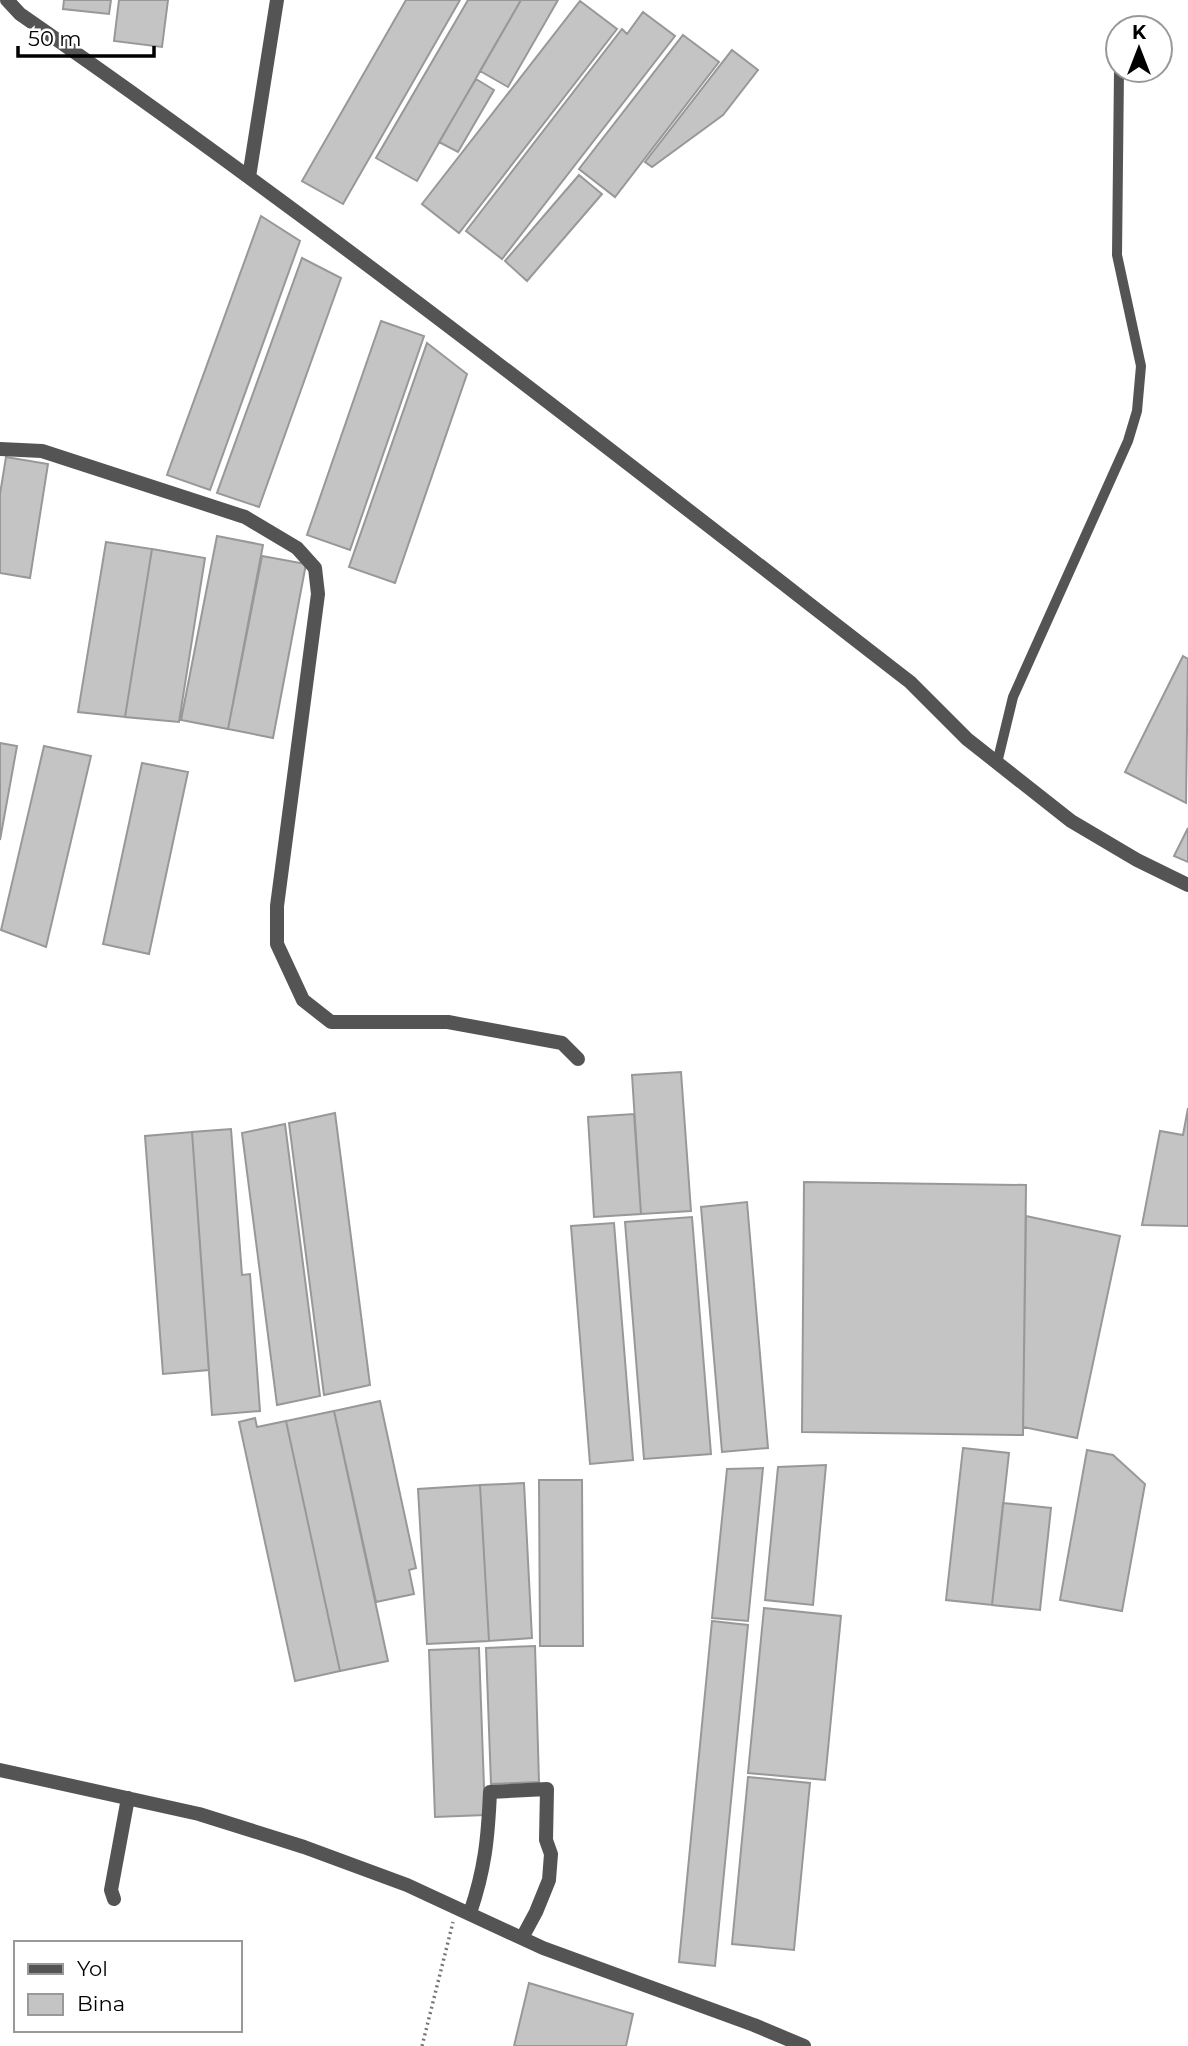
<svg xmlns="http://www.w3.org/2000/svg" width="1188" height="2046" font-family="Montserrat,sans-serif">
	<style>
		.building { fill: #c4c4c4; stroke: #989898; stroke-width: 2 }
		.lines { fill: none; stroke-linecap: round; stroke-linejoin: round }
		.path { stroke: #767676; stroke-width: 3.5; stroke-dasharray: 2 3.5; stroke-linecap: butt }
		.service { stroke: #545454; stroke-width: 10 }
		.minor { stroke: #545454; stroke-width: 14 }
	</style>
	<rect width="100%" height="100%" fill="#fff"/>
	<path class="building" d="M64,0H111L109,14L63,9Z
		M119,0H168L162,47L114,41Z
		M406,0H460L343,204L302,181Z
		M468,0H521L417,181L376,158Z
		M521,0H558L508,87L480,71Z
		M580,1L617,29L459,233L422,204Z
		M643,12L675,36L502,259L466,231L622,29L627,34Z
		M683,35L719,62L615,197L579,169Z
		M732,50L758,70L723,115L652,167L645,162Z
		M476,79L494,90L458,152L439,142Z
		M579,175L602,194L527,281L505,261Z
		M261,216L300,241L210,490L167,475Z
		M302,258L341,278L259,507L217,493Z
		M381,321L424,336L350,550L307,535Z
		M427,343L467,374L395,583L349,567Z
		M6,457L48,464L30,578L0,573V494Z
		M217,536L263,545L228,729L181,720Z
		M106,542L152,549L125,717L78,712Z
		M152,549L205,558L179,722L125,717Z
		M262,556L306,564L273,738L228,729Z
		M1183,656L1188,659L1186,803L1125,772Z
		M0,743L17,746L0,840Z
		M44,746L91,756L46,947L1,930Z
		M142,763L188,772L149,954L103,944Z
		M1188,828V862L1174,856Z
		M681,1072L691,1211L641,1214L632,1075Z
		M1188,1108V1226L1142,1225L1160,1131L1183,1135Z
		M335,1113L370,1385L324,1395L289,1123Z
		M634,1114L641,1214L594,1217L588,1117Z
		M285,1124L320,1396L277,1405L242,1133Z
		M231,1129L242,1275L250,1274L260,1411L212,1415L192,1132Z
		M192,1132L209,1370L163,1374L145,1136Z
		M804,1182L1026,1185L1023,1435L802,1432Z
		M747,1202L768,1448L722,1452L701,1207Z
		M1026,1216L1120,1236L1077,1438L1023,1427Z
		M692,1217L711,1454L644,1459L625,1222Z
		M614,1223L633,1460L590,1464L571,1226Z
		M380,1401L416,1568L409,1570L414,1594L376,1602L334,1411Z
		M334,1411L388,1661L340,1671L286,1421Z
		M255,1418L257,1427L286,1421L340,1671L295,1681L239,1422Z
		M963,1448L1009,1453L992,1605L946,1600Z
		M1087,1450L1113,1455L1145,1484L1122,1611L1060,1600Z
		M826,1465L813,1605L765,1600L778,1467Z
		M763,1468L748,1621L712,1618L727,1469Z
		M539,1480H582L583,1646H540Z
		M524,1483L532,1638L489,1641L480,1485Z
		M480,1485L489,1641L427,1644L418,1489Z
		M1003,1503L1051,1508L1040,1610L992,1605Z
		M764,1608L841,1616L825,1780L748,1773Z
		M712,1621L748,1625L715,1966L679,1962Z
		M535,1646L539,1782L491,1784L486,1648Z
		M479,1648L485,1815L435,1817L429,1650Z
		M748,1777L810,1783L794,1950L732,1944Z
		M529,1983L633,2014L626,2046H514Z"/>
	<g class="lines">
		<path class="path" d="M422,2046L453,1922"/>
		<path class="service" d="M997,763L1013,697L1128,441L1137,411L1141,366L1117,255L1119,70"/>
		<path class="minor" d="M7,0L20,14C325,225 617,455 910,682L967,739L1071,821L1137,860L1188,885
			M249,177L277,0
			M0,449L42,451L245,517L297,548L315,568L318,594L277,906V944L303,1000L331,1022H448L562,1043L578,1059
			M0,1770L199,1814L304,1847L407,1885L543,1948L754,2025L804,2046
			M114,1899L111,1890L128,1798
			M470,1913C485,1869 488,1838 490,1792L547,1789L546,1840L551,1854L549,1880L536,1912L522,1938"/>
	</g>
	<rect x="14" y="1941" width="228" height="91" fill="#ffffff" stroke="#999999" stroke-width="2"/>
	<rect x="28" y="1964" width="35" height="10" fill="#545454" stroke="#999999" stroke-width="2"/>
	<text x="77" y="1976" font-size="21" fill="#000000">Yol</text>
	<rect x="28" y="1994" width="35" height="21" fill="#c4c4c4" stroke="#999999" stroke-width="2"/>
	<text x="77" y="2011" font-size="21" fill="#000000">Bina</text>
	<g transform="translate(1139 49)"><circle r="33" fill="#ffffff" stroke="#999999" stroke-width="2"/>
	<path d="M0-5L12 26L0 18L-12 26Z" fill="#000000"/>
	<text y="-10" font-size="19" font-weight="bold" text-anchor="middle" fill="#000000">K</text>
	</g>
	<path d="M18 46v10h136v-10" fill="none" stroke="#000000" stroke-width="3.5"/>
	<text x="28" y="46" font-size="21" fill="#000000" stroke="#ffffff" stroke-width="5" paint-order="stroke">50 m</text>
</svg>
